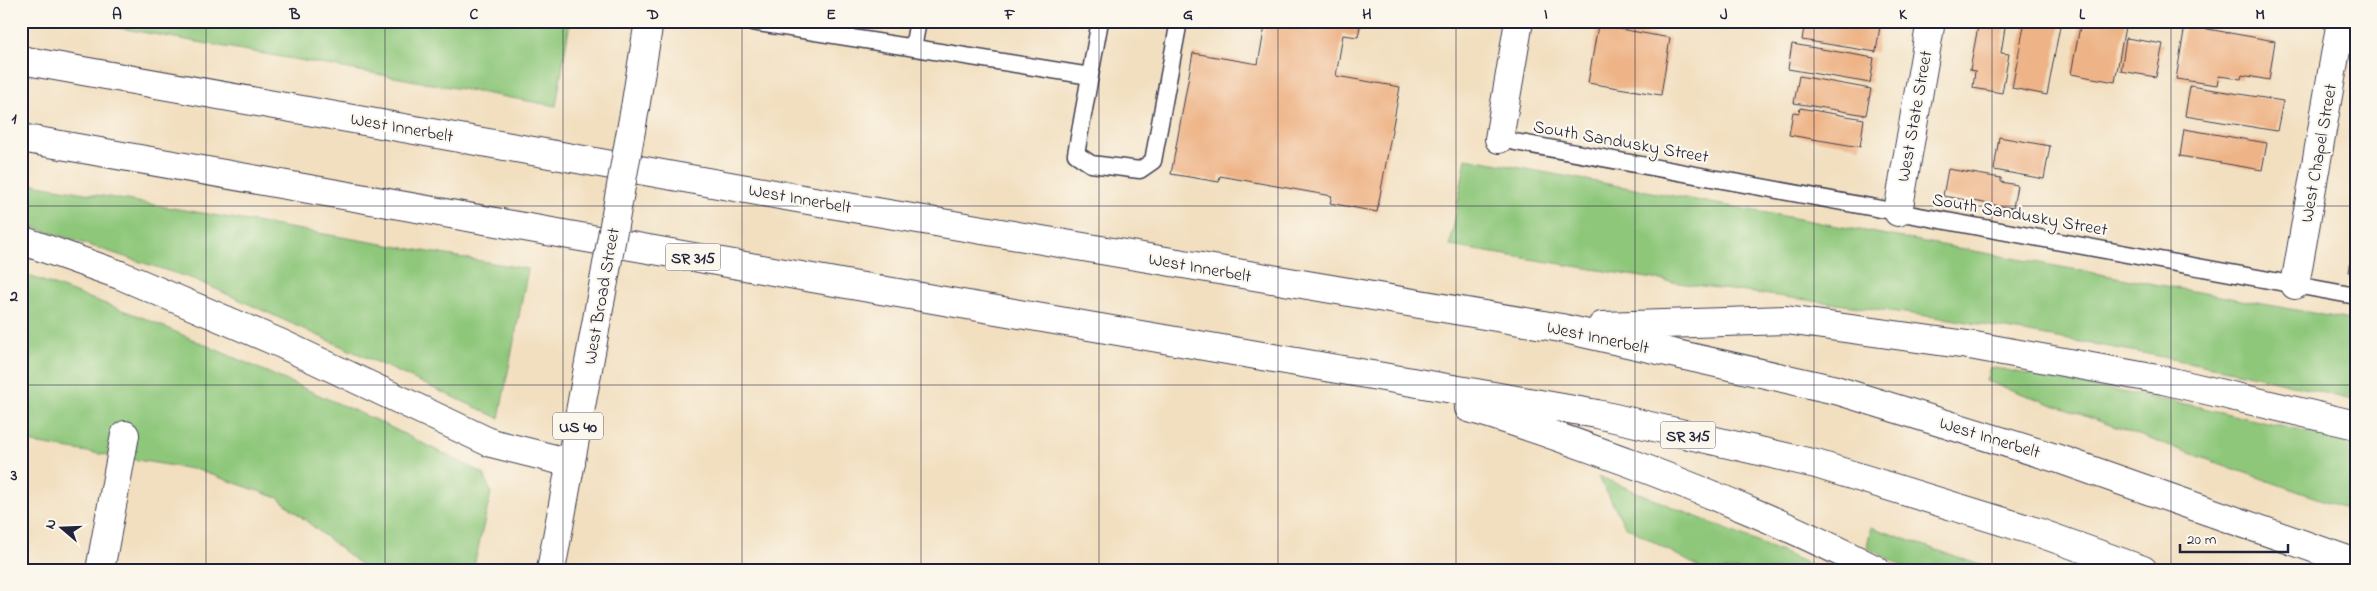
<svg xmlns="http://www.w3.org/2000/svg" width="2377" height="591" font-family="'Indie Flower',sans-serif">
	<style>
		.green { fill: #8ec77a; stroke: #58745a }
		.building { fill: #eeb386 }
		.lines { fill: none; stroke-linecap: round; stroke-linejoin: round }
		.service-casing { stroke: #413e4f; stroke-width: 19 }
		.minor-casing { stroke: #413e4f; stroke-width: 30 }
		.primary-casing { stroke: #413e4f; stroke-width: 30 }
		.motorway-casing { stroke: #413e4f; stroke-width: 30 }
		.service { stroke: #fff; stroke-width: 16 }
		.minor { stroke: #fff; stroke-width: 28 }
		.primary { stroke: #fff; stroke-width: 28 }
		.motorway { stroke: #fff; stroke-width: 28 }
		.primary-bridge-casing { stroke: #413e4f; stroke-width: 30; stroke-linecap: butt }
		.primary-bridge { stroke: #fff; stroke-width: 28 }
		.grid { fill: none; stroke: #22223b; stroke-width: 1; stroke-opacity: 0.55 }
		.labels { text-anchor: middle; stroke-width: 4.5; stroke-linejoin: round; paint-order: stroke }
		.shield { fill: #fbf7ec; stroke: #636270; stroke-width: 1 }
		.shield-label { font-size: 16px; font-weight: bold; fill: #22223b }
		.street-label { font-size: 18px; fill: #22223b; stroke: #fbf7ec }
		.neatline { fill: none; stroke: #22223b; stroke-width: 2 }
		.grid-label { font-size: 16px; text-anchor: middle; font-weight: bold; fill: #22223b }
	</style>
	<rect width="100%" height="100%" fill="#fbf7ec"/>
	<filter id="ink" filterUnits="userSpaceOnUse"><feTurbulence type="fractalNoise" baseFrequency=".02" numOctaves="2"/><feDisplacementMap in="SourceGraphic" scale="10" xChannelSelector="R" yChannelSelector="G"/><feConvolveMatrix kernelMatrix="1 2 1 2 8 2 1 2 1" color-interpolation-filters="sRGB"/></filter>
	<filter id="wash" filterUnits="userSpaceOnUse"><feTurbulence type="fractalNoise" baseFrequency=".0096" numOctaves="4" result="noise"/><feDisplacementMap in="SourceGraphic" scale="20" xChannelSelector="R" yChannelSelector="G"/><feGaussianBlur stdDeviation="1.12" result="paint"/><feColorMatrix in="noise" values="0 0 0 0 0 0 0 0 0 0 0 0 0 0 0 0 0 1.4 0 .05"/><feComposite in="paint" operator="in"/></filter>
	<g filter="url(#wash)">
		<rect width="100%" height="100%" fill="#f2dfc0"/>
		<path class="green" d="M80,21H570L556,106Z
			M1466,158L2356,321V401L2243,373L2132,351L1950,319L1679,283L1450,246Z
			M21,182L528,269L499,418L196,280L21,223Z
			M21,273L144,318L378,421L484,474L491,493L473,570H367L278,498L198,470L21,441Z
			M1990,367L2195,406L2356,444V512L1986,381Z
			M1598,476L1822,569L1824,570H1704L1625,526Z
			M1871,527L1994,570H1909L1867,547Z"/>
		<g id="blocks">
			<path class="building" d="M1266,21H1361L1358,37L1343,35L1336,76L1400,87L1377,212L1330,203L1332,196L1220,176L1219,182L1171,174L1193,53L1258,64Z
				M1805,21H1851L1880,26L1876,52L1802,40Z
				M1979,21H2006L2001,53L2009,54L2002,93L1973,88L1975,71L1970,70Z
				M2025,21H2061L2047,95L2012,88Z
				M2081,21H2126L2115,82L2071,74Z
				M1598,25L1670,38L1661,95L1588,83Z
				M2185,25L2275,41L2269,80L2242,75L2241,79L2219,76L2217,85L2176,79Z
				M2126,38L2163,44L2156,77L2121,71Z
				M1792,44L1874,58L1870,83L1788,69Z
				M1799,76L1871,89L1866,115L1794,103Z
				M2190,86L2283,101L2277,131L2185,116Z
				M1800,108L1864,119L1860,147L1789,135L1793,112L1799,113Z
				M2184,129L2267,143L2262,170L2180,156Z
				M1999,137L2050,146L2044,179L1994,170Z
				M1948,169L2001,178V182L2017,185L2013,208L1943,196Z
				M2355,237H2356V273L2349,272Z"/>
		</g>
	</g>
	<g filter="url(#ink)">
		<use href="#blocks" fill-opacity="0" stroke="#413e4f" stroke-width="1"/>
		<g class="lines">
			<g class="service-casing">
				<path id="service" d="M746,21L1090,76L1100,21
					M913,48L918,21
					M1090,76L1076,154L1091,164L1140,170L1153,161L1179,21
					M1499,139L2356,296"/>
			</g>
			<g class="minor-casing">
				<path id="minor" d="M1499,139L1519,21
					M1898,212L1931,21
					M2295,285L2341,21
					M100,570L125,435"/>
			</g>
			<g class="primary-casing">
				<path id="primary" d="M635,108L649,21
					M551,570L604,281"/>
			</g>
			<g class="motorway-casing">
				<path id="motorway" d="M21,60L859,209L1561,328L1836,390L2062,460L2356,563
					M21,138L846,284L1597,414L1816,464L2037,532L2143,570
					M21,240L120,275L282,344L491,443L571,463
					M1602,326L1786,320L1975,346L2163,380L2356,425
					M1469,408C1523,423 1575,443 1628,462C1712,494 1796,528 1876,570"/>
			</g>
			<use href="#service" class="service"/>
			<use href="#minor" class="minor"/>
			<use href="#primary" class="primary"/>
			<use href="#motorway" class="motorway"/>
			<g class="primary-bridge-casing">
				<path id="primary-bridge" d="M604,281L635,108"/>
			</g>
			<use href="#primary-bridge" class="primary-bridge"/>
		</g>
	</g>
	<path class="grid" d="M206,21V570M385,21V570M563,21V570M742,21V570M921,21V570M1099,21V570M1278,21V570M1456,21V570M1635,21V570M1814,21V570M1992,21V570M2171,21V570M21,206H2356M21,385H2356"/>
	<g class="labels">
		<g class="shield">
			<rect x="665.5" y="243.5" width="55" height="27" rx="4"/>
			<rect x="553" y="412.5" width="50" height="27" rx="4"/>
			<rect x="1660.5" y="421.5" width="55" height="27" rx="4"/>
		</g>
		<g class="shield-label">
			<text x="693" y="263">SR 315</text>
			<text x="578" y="432">US 40</text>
			<text x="1688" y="441">SR 315</text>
		</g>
		<g class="street-label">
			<text transform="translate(1914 116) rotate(-80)" y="6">West State Street</text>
			<text transform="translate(402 127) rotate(10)" y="6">West Innerbelt</text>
			<text transform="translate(1621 141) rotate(10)" y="6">South Sandusky Street</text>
			<text transform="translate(2318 153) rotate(-80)" y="6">West Chapel Street</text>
			<text transform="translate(800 198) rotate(10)" y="6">West Innerbelt</text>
			<text transform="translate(2020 214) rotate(10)" y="6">South Sandusky Street</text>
			<text transform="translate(1200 267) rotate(10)" y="6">West Innerbelt</text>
			<text transform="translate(601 296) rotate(-80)" y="6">West Broad Street</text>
			<text transform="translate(1598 337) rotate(12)" y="6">West Innerbelt</text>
			<text transform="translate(1990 437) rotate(17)" y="6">West Innerbelt</text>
		</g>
	</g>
	<rect width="2377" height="591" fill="none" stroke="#fbf7ec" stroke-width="55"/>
	<g transform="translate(62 528) rotate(289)" stroke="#fbf7ec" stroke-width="4" paint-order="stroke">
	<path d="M0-4L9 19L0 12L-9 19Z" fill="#22223b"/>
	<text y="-8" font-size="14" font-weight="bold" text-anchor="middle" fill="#22223b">N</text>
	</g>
	<path d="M2180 544v8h108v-8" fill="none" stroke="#22223b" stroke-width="2.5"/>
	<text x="2187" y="544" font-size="15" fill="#22223b" stroke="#fbf7ec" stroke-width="4" paint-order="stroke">20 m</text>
	<rect x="28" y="28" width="2322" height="536" class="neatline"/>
	<g class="grid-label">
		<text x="117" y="19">A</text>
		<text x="295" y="19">B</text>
		<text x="474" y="19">C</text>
		<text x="653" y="19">D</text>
		<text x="831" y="19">E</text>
		<text x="1010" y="19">F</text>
		<text x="1188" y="19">G</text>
		<text x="1367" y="19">H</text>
		<text x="1546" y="19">I</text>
		<text x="1724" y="19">J</text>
		<text x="1903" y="19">K</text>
		<text x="2082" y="19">L</text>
		<text x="2260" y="19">M</text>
		<text x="14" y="123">1</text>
		<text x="14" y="301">2</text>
		<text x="14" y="480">3</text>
	</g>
</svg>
